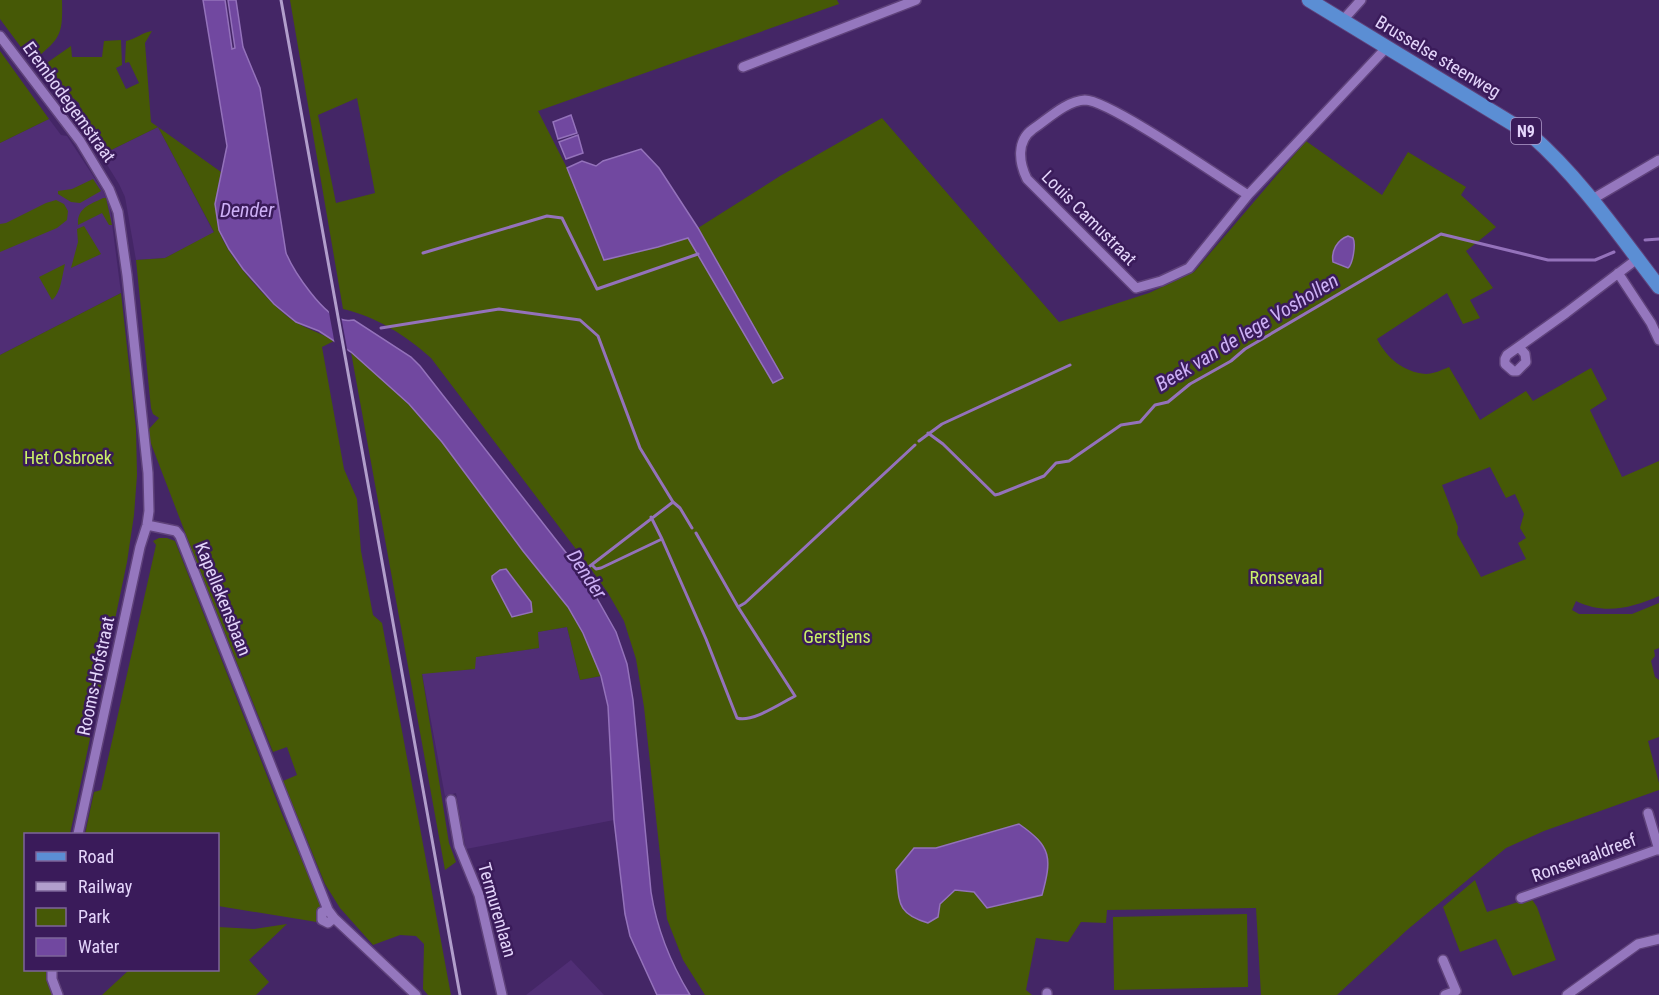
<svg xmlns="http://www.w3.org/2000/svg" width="1659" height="995" font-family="'Roboto Condensed',sans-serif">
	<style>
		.built { fill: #502e75 }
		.green { fill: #465906; fill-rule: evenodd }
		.water { fill: #7148a0; stroke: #9472bb; stroke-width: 1.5 }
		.pier { fill: #442666 }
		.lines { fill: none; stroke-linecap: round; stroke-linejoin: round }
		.stream { stroke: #9472bb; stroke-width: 3 }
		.street-casing { stroke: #5f427b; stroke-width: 12 }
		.primary-casing { stroke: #5f427b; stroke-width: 16 }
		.street { stroke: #9577be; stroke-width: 9 }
		.primary { stroke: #5b8ed4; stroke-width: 14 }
		.rail { stroke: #b19ecc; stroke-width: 3 }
		.labels { text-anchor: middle; stroke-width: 5; stroke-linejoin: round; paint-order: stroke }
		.shield { fill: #3a1b5a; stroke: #b19dcb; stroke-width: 1.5 }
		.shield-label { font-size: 16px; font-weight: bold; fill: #e4d5fb }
		.street-label { font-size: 18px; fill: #e4d5fb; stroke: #3a1b5a }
		.park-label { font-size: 18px; fill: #cbf268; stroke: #3a1b5a }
		.water-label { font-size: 20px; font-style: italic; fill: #cdb0f6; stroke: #3a1b5a }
	</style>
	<rect width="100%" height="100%" fill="#442666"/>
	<path class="built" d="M49,119L61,135L67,136L103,191L110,208L121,293L0,355V143Z
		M158,127L214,233L165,258L136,260L125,197L119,184L101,155Z
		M567,627L580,680L601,676L608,706L614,820L466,849L456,793L445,796L422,673L475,669V657L539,648L537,632Z
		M571,960L604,995H526Z"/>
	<path class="green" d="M0,0H62C63,37 60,38 32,62L0,19Z
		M290,0H837L839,4L538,111L567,168L604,260L658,247L688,237L783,377L698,228L780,176L882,118L1059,322L1149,293L1194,272L1306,141L1382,195L1408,152L1466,187L1461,195L1496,227L1466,251L1493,288L1470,300L1480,318L1463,324L1447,293L1377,339C1387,358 1403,372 1426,374C1433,374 1442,370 1449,367L1480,420L1526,391L1533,401L1591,368L1607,399L1590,410L1622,477L1659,461V596C1632,608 1604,615 1576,601L1572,610L1579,614H1632L1659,603V648L1654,650L1655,656L1651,661L1655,677L1659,680V737L1648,741L1659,783V790L1544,831L1506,848L1407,930L1337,995H1261L1256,908L1107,910L1106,923L1081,922L1068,942L1036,938L1026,990L1032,995H705L683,960L667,919L644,707L636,659L624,621L608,593L588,565L431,358C405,335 377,317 343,309ZM357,98L375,193L336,203L318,115ZM1490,467L1506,498L1515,494L1524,514L1520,528L1526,538L1518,543L1526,559L1481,577L1457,534L1458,527L1442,485ZM936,848L1042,895L955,890L940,904L914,849Z
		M152,31L145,43L151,122L221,172C217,191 214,208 218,227C224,254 274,310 297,323C310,330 321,333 334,341L322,347L344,469L357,499L361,551L373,615L382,623L451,995H428L423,989L424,944L416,936L400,935L373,945L340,908L325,884L283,781L297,775L287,747L273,752L201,574L150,441L149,429L159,418L153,414L151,408L136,260L165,258L214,232L158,127L101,155L88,136L79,103L73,98L49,85L38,69L71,46L72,57H102L104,41L121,40L122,65L116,68L126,89L139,83L129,62L125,63L126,41C136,39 143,32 152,31Z
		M0,51L49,119L0,143Z
		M93,179L101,191L80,203L71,202L58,194V191L72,189Z
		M103,198H106L112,225H109L102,213L78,225C77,208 89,205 103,198Z
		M56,200L64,204L68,211L67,220L57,228L0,252V224L6,223L46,203Z
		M84,226L101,254L71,268L78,242L77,229Z
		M65,264C62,276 61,293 52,300L39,277Z
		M121,293L136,428L137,475L134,515L127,562L70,834H26V970H46L47,982L53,995H0V355Z
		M351,352C418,403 467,474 516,541C532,563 552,583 567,606C582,627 592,652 601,676L580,680L567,627L538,632L539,648L476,657L475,669L422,674L449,843L456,862L445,870Z
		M159,538H167L175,541L282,814L329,924L218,906V834H85L94,792L101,790L156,545L153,541Z
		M1475,880L1487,912L1531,898L1537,907L1556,960L1513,976L1496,939L1460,952L1443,907Z
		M1247,914L1248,987L1114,990L1113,917Z
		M287,924L249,960L269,982L256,995H102L129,970H218V927L254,929Z"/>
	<path class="water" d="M203,0H225L232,49L235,48L228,0H236L243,47L260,88L286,253C294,272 324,317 344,320C348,321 351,320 354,320L411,357L420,366L578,568L595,595L616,632L627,664L633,700L651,892C657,930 670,962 690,995H657L630,936L625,914L614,820L608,706L601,676L583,633L568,607L523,551L442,442L409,404L351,352L319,331L296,322L274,304L243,269L229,249L219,230L215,204L227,146Z
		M571,115L577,133L558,139L553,122Z
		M578,135L583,153L566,159L559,142Z
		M641,149L659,168L698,228L783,378L773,383L688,238L658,247L604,260L567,168L582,161L596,166L603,161Z
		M1348,236L1353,238C1356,244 1353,264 1348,268L1333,262C1331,251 1337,240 1348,236Z
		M506,569L531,602L532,612L512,617L492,579V576L500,570Z
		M1019,824C1052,847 1052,858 1042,895L987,908L974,892L955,890L940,904L938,917L928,923C894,913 900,900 896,870L914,848H936Z"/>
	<path class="pier" d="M328,307L341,316L348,354L335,345Z"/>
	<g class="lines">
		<path class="stream" d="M1645,240L1659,239
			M423,253L547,216L562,218L597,289L698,254
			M381,328L499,309L580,320L598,336L640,448L673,502
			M928,433L943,444L995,495L999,494L1044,476L1056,463L1069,461L1121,425L1140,422L1155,405L1168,402L1190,384L1231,361L1245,349L1441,234L1548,260H1595L1614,252
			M919,441L942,424L1070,365
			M696,533L738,607L745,603L915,445
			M662,539L706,639L737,718C752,723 781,703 795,696L738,607
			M592,565L596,569L601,568L662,539L651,517
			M590,566L673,502L680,508L692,528"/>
		<g class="street-casing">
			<path id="street" d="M1343,20L1361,0
				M0,36L80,141L109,189L118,212L127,275L148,473L149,511L147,525L140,547L78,834
				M743,67L916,0
				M1248,195C1221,178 1109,100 1085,100C1066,101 1048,119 1033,129C1016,141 1019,163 1027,179L1136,288L1161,281L1189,268L1248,195L1387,47
				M1591,200L1659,160
				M1618,273L1651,323L1659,340
				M1519,347L1525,354L1526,362L1517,371H1513L1505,364V359L1507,355L1566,313L1637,259
				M147,525L176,531L180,536L328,910L334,918L416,995
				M451,800L459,846L479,895L502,995
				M1648,813L1659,850
				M1521,898L1659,849
				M328,910L322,912V920L328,923L334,918
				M1443,960L1456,991L1445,995
				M52,970V979L58,995
				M1047,995V993
				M1567,995L1638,944L1659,939"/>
		</g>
		<g class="primary-casing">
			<path id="primary" d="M1309,0L1531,135C1581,179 1619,235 1659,287"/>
		</g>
		<use href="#street" class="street"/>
		<use href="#primary" class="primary"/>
		<path class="rail" d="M281,0L460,995"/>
	</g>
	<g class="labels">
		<rect class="shield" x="1511" y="118" width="30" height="26" rx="4.5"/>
		<g class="shield-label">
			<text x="1526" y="137">N9</text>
		</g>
		<g class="street-label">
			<text transform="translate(1438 57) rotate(31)" y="6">Brusselse steenweg</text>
			<text transform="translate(69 102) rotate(54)" y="6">Erembodegemstraat</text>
			<text transform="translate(1089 218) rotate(45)" y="6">Louis Camustraat</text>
			<text transform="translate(223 599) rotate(68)" y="6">Kapellekensbaan</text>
			<text transform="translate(96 676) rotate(-78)" y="6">Rooms-Hofstraat</text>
			<text transform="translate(1584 858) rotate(-20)" y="6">Ronsevaaldreef</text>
			<text transform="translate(497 910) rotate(74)" y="6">Termurenlaan</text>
		</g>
		<g class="park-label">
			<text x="68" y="464">Het Osbroek</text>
			<text x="1286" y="584">Ronsevaal</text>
			<text x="837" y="643">Gerstjens</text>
		</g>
		<g class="water-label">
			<text x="247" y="217">Dender</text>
			<text transform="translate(1247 332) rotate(-31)" y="7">Beek van de lege Voshollen</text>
			<text transform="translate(587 574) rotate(56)" y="7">Dender</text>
		</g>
	</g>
	<rect x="24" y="833" width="195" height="138" fill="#3a1b5a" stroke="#7e659a" stroke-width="1.5"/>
	<rect x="36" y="852" width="30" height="9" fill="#5b8ed4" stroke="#7e659a" stroke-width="1.5"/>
	<text x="78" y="863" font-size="18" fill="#e4d5fb">Road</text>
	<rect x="36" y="882" width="30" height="9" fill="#b19ecc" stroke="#7e659a" stroke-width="1.5"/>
	<text x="78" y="893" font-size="18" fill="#e4d5fb">Railway</text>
	<rect x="36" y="908" width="30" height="18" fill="#465906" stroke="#7e659a" stroke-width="1.5"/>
	<text x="78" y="923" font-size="18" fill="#e4d5fb">Park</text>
	<rect x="36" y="938" width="30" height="18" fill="#7148a0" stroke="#7e659a" stroke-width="1.5"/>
	<text x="78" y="953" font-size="18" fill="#e4d5fb">Water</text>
</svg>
